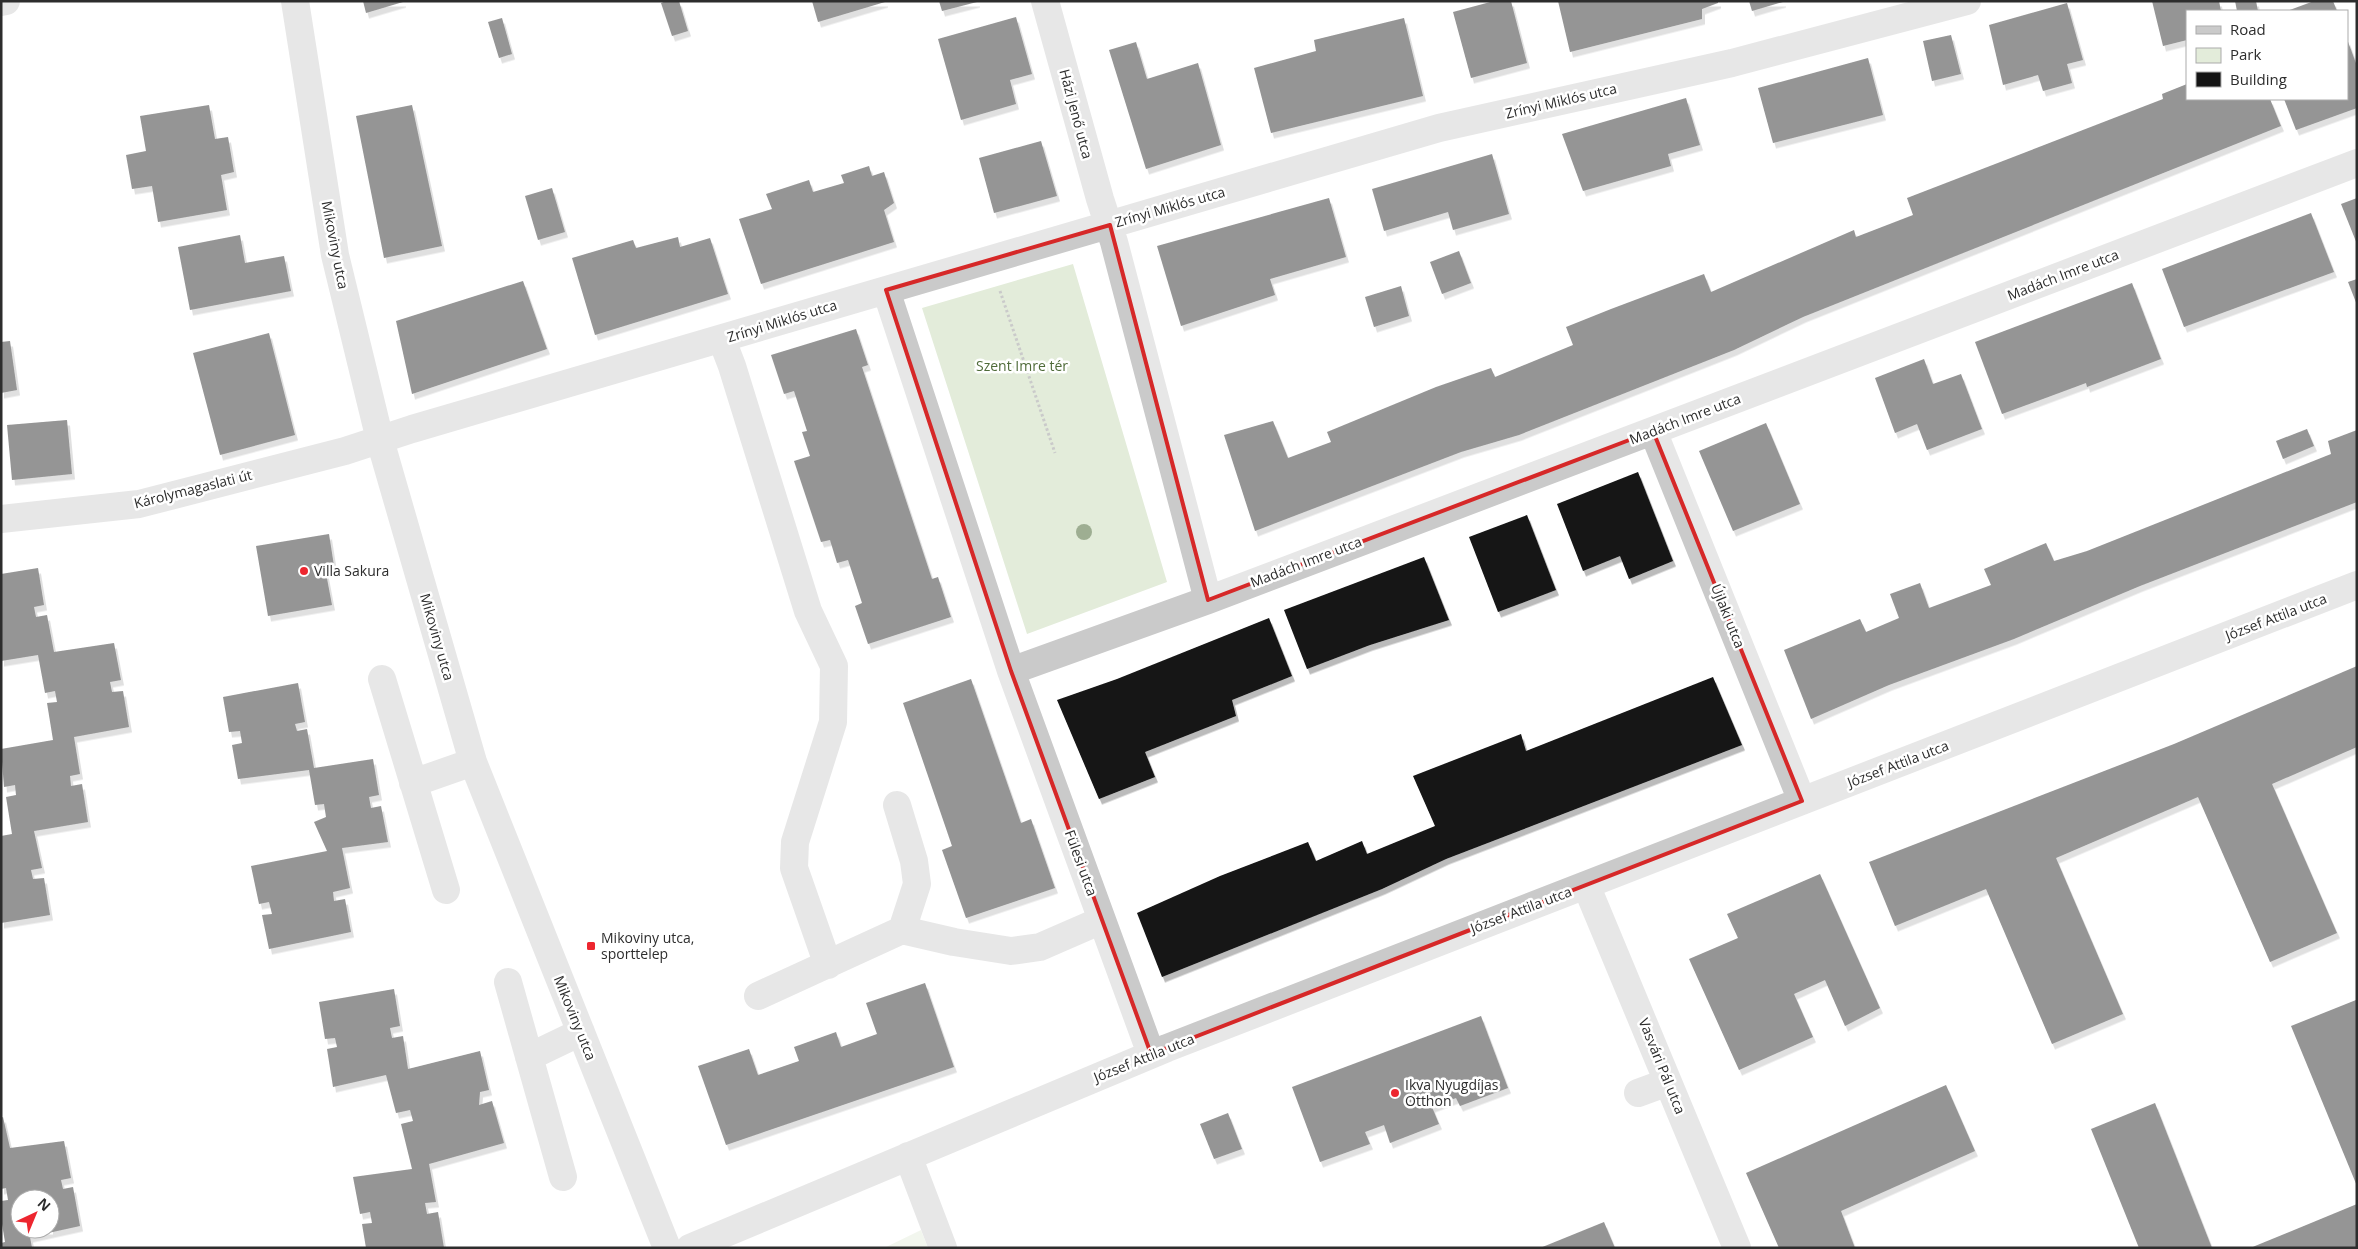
<svg xmlns="http://www.w3.org/2000/svg" width="2358" height="1249" font-family="'Open Sans',sans-serif">
	<style>
		.green { fill: #e3ecda }
		.building { fill: #141414; fill-rule: evenodd; filter: url(#shadow) }
		.lines { fill: none; stroke-linecap: round; stroke-linejoin: round }
		.path { stroke: #cacaca; stroke-width: 3; stroke-dasharray: 2.5 2.5; stroke-linecap: butt }
		.minor { stroke: #cacaca; stroke-width: 28 }
		.tree { fill: #9eae92 }
		.marked { fill: none; stroke: #d62828; stroke-width: 4; stroke-linejoin: round }
		.poi-dot { fill: #ed262f; stroke: #fff; stroke-width: 2 }
		.labels { text-anchor: middle; stroke-width: 5; stroke-linejoin: round; paint-order: stroke }
		.street-label { font-size: 14px; fill: #2d2d2d; stroke: #fff }
		.park-label { font-size: 14px; fill: #4f6b39; stroke: #fff }
		.poi-label { font-size: 14px; fill: #2d2d2d; stroke: #fff; text-anchor: start }
	</style>
	<defs>
		<filter id="shadow"><feDropShadow dx="3" dy="5.5" stdDeviation="0" flood-color="#0004"/></filter>
	</defs>
	<rect width="100%" height="100%" fill="#fff"/>
	<path class="green" d="M1073,264L1167,582L1027,634L922,308Z
		M921,1230L928,1248H884Z"/>
	<path class="building" d="M363,1H403V2L366,13Z
		M666,1H679L688,31L672,36L661,3Z
		M812,1H885V2L818,22Z
		M939,1H977V2L942,11Z
		M1494,1H1511L1527,63L1471,78L1453,12Z
		M1558,1H1718V3L1702,9V19L1570,52Z
		M1749,1H1783V2L1752,11Z
		M2152,1H2219L2221,11H2187V40L2163,46Z
		M2235,1H2256L2258,11H2237Z
		M2314,1H2333L2337,11H2287Z
		M2067,3L2083,60L2067,64L2072,83L2043,91L2038,75L2003,85L1989,25Z
		M1016,17L1032,74L1010,80L1016,104L961,120L938,39Z
		M502,18L512,54L499,58L488,22Z
		M1404,18L1423,96L1271,133L1254,68L1316,51L1314,40Z
		M1951,35L1961,74L1932,81L1923,41Z
		M2347,39L2357,66V108L2296,130L2284,99H2347Z
		M1136,42L1147,79L1198,63L1221,145L1146,169L1109,50Z
		M1868,58L1883,115L1773,143L1758,88Z
		M2187,84V99H2270L2281,126L1803,317L1734,350L1519,435L1461,452L1255,531L1224,435L1273,421L1288,458L1331,442L1327,432L1436,387L1491,368L1495,377L1573,345L1566,327L1611,309L1704,274L1711,292L1854,230L1856,237L1913,215L1907,198L2163,99L2162,94Z
		M1686,98L1700,145L1668,154L1671,166L1583,191L1562,134Z
		M209,105L215,139L228,137L234,172L221,175L227,210L158,222L152,186L132,189L126,155L146,151L140,116Z
		M412,105L442,246L384,258L356,116Z
		M1041,141L1057,196L994,213L979,158Z
		M1492,154L1509,214L1453,230L1448,212L1384,231L1372,189Z
		M869,166L872,176L884,172L894,203L884,210L894,242L761,284L739,219L772,209L766,194L809,180L813,192L844,183L841,175Z
		M552,188L565,232L538,240L525,196Z
		M1329,198L1346,257L1270,279L1275,295L1181,326L1157,246Z
		M2357,198V244L2341,204Z
		M2311,213L2334,272L2184,327L2162,269Z
		M240,235L245,263L284,256L291,291L190,310L178,247Z
		M678,237L680,247L710,238L728,294L595,335L572,258L633,240L636,248Z
		M1459,251L1471,283L1442,294L1430,262Z
		M2357,279V305L2348,282Z
		M523,281L547,349L412,394L396,321Z
		M2132,283L2161,359L2087,387L2086,383L2002,414L1975,342Z
		M1401,286L1409,316L1374,327L1365,297Z
		M856,329L868,365L862,367L932,579L938,577L951,617L868,644L855,606L862,603L848,560L837,563L830,540L821,542L794,461L810,456L802,432L807,431L794,391L784,394L771,355Z
		M269,333L295,435L220,455L193,353Z
		M10,341L17,390L1,393V342Z
		M1924,359L1933,384L1961,374L1982,429L1927,450L1917,424L1895,433L1875,378Z
		M67,420L72,474L12,480L7,425Z
		M1766,423L1800,504L1733,531L1699,451Z
		M2307,429L2314,446L2283,459L2276,441Z
		M2357,430V502L2140,586L2014,639L1889,685L1811,719L1784,650L1860,619L1866,632L1899,618L1890,594L1920,583L1929,608L1991,585L1984,569L2046,543L2054,561L2087,551L2331,454L2328,441Z
		M1638,472L1673,561L1629,579L1620,556L1583,571L1557,504Z
		M1527,515L1556,590L1498,612L1469,537Z
		M329,534L334,566L325,568L332,605L268,616L256,546Z
		M1424,557L1449,620L1370,645L1307,669L1284,610Z
		M38,568L44,605L34,607L36,617L47,615L54,652L114,643L121,680L110,682L112,692L123,691L129,727L74,737L80,774L70,776L71,786L82,784L88,822L34,831L42,868L31,870L33,879L44,878L50,915L1,923V836L12,834L6,797L16,795L15,785L4,787L1,749L53,740L47,703L57,702L55,691L45,693L38,655L1,661V574Z
		M1269,618L1292,676L1232,700L1236,716L1145,752L1155,777L1099,799L1057,700L1117,679Z
		M2357,666V747L2272,784L2337,933L2270,962L2198,797L2056,858L2123,1014L2052,1044L1986,889L1895,926L1869,862L2174,744Z
		M1713,677L1742,745L1446,859L1382,889L1162,977L1137,913L1220,876L1308,842L1316,861L1362,841L1367,854L1435,826L1413,776L1521,734L1526,751Z
		M971,679L1021,823L1031,819L1055,888L966,918L942,850L952,846L903,703Z
		M298,683L305,722L295,724L297,731L307,729L314,768L373,759L379,795L369,797L371,808L381,806L388,842L342,848L350,888L333,892L334,901L345,899L351,932L269,949L262,915L272,914L269,902L259,904L251,866L327,851L314,822L326,817L324,804L315,805L309,770L238,779L232,745L242,743L240,731L229,732L223,697Z
		M1820,874L1880,1008L1845,1026L1825,980L1794,994L1813,1037L1739,1070L1689,959L1738,938L1727,914Z
		M925,983L954,1067L726,1145L698,1066L749,1049L758,1075L799,1061L794,1047L836,1032L841,1047L877,1034L866,1003Z
		M394,989L400,1026L390,1028L392,1038L403,1036L408,1069L480,1051L489,1090L480,1092L479,1105L492,1101L504,1143L429,1164L436,1202L425,1203L427,1214L438,1212L444,1248H366L362,1224L372,1223L370,1212L360,1214L353,1177L412,1169L401,1124L413,1121L410,1110L396,1113L386,1075L333,1087L327,1049L337,1047L335,1038L325,1039L319,1002Z
		M2356,1000L2357,1001V1186L2291,1026Z
		M1481,1016L1508,1088L1460,1106L1456,1098L1432,1107L1439,1124L1390,1143L1384,1125L1365,1132L1370,1144L1320,1162L1292,1087Z
		M1946,1085L1975,1151L1841,1211L1855,1248H1779L1746,1173Z
		M2155,1103L2212,1248H2139L2091,1129Z
		M1228,1113L1242,1149L1214,1159L1200,1124Z
		M3,1117L10,1148L64,1141L71,1178L61,1180L63,1189L73,1187L80,1226L30,1237L32,1248H1V1243L5,1242L1,1218V1201L8,1200L6,1188L1,1189V1118ZM20,1199H50V1229H20Z
		M2357,1204V1248H2251L2255,1246Z
		M1604,1222L1615,1248H1540Z"/>
	<g class="lines">
		<path class="path" d="M1000,291L1055,453"/>
		<path class="minor" d="M295,1L335,255L380,440L473,762L667,1248
			M1045,1L1100,199L1114,242L1208,600
			M1,2L6,1
			M886,290L1011,671L1151,1054
			M722,340L732,366L808,611L834,666L833,722L795,842L794,868L828,965
			M1653,431L1802,801
			M1,519L139,504L345,451L412,429L1439,128L1732,63L1967,1
			M1011,671L1208,600L2357,163
			M382,679L446,890
			M413,783L473,762
			M897,805L914,861L917,884L902,930
			M1586,885L1737,1248
			M508,982L563,1177
			M758,996L902,930L954,942L1011,951L1040,947L1102,920
			M529,1057L581,1032
			M1638,1093L1668,1082
			M908,1156L943,1248
			M690,1248L1167,1048L2357,585"/>
	</g>
	<circle class="tree" cx="1084" cy="532" r="8"/>
	<path d="M0 0H2358V1249H0ZM1110,225L1208,600L1653,431L1802,801L1151,1054L1011,671L886,290Z" fill="#fff" fill-opacity=".55" fill-rule="evenodd"/>
	<path class="marked" d="M1110,225L1208,600L1653,431L1802,801L1151,1054L1011,671L886,290Z"/>
	<g class="poi-dot">
		<circle cx="304" cy="571" r="5"/>
		<rect x="586" y="941" width="10" height="10" rx="2.5"/>
		<circle cx="1395" cy="1093" r="5"/>
	</g>
	<g class="labels">
		<g class="street-label">
			<text transform="translate(1561 101) rotate(-13)" y="5">Zrínyi Miklós utca</text>
			<text transform="translate(1076 114) rotate(75)" y="5">Házi Jenő utca</text>
			<text transform="translate(1170 207) rotate(-16)" y="5">Zrínyi Miklós utca</text>
			<text transform="translate(335 245) rotate(79)" y="5">Mikoviny utca</text>
			<text transform="translate(2063 275) rotate(-21)" y="5">Madách Imre utca</text>
			<text transform="translate(782 321) rotate(-17)" y="5">Zrínyi Miklós utca</text>
			<text transform="translate(1685 419) rotate(-21)" y="5">Madách Imre utca</text>
			<text transform="translate(193 489) rotate(-14)" y="5">Károlymagaslati út</text>
			<text transform="translate(1306 562) rotate(-21)" y="5">Madách Imre utca</text>
			<text transform="translate(1728 616) rotate(68)" y="5">Újlaki utca</text>
			<text transform="translate(2276 617) rotate(-21)" y="5">József Attila utca</text>
			<text transform="translate(437 637) rotate(74)" y="5">Mikoviny utca</text>
			<text transform="translate(1898 764) rotate(-21)" y="5">József Attila utca</text>
			<text transform="translate(1081 863) rotate(70)" y="5">Fülesi utca</text>
			<text transform="translate(1521 910) rotate(-21)" y="5">József Attila utca</text>
			<text transform="translate(575 1018) rotate(68)" y="5">Mikoviny utca</text>
			<text transform="translate(1144 1058) rotate(-22)" y="5">József Attila utca</text>
			<text transform="translate(1662 1066) rotate(68)" y="5">Vasvári Pál utca</text>
		</g>
		<g class="park-label">
			<text x="1022" y="371">Szent Imre tér</text>
		</g>
		<g class="poi-label">
			<text x="314" y="576">Villa Sakura</text>
			<text x="601" y="943">Mikoviny utca,<tspan x="601" dy="16">sporttelep</tspan></text>
			<text x="1405" y="1090">Ikva Nyugdíjas<tspan x="1405" dy="16">Otthon</tspan></text>
		</g>
	</g>
	<rect width="2358" height="1249" fill="none" stroke="#2d2d2d" stroke-width="5"/>
	<rect x="2186" y="10" width="162" height="90" fill="#ffffff" stroke="#ababab"/>
	<rect x="2196" y="26" width="25" height="8" fill="#cacaca" stroke="#ababab"/>
	<text x="2230" y="35" font-size="15" fill="#2d2d2d">Road</text>
	<rect x="2196" y="48" width="25" height="15" fill="#e3ecda" stroke="#ababab"/>
	<text x="2230" y="60" font-size="15" fill="#2d2d2d">Park</text>
	<rect x="2196" y="72" width="25" height="15" fill="#141414" stroke="#ababab"/>
	<text x="2230" y="85" font-size="15" fill="#2d2d2d">Building</text>
	<g transform="translate(35 1214) rotate(44)"><circle r="24" fill="#ffffff" stroke="#ababab"/>
	<path d="M0-4L9 19L0 12L-9 19Z" fill="#ed262f"/>
	<text y="-8" font-size="14" font-weight="bold" text-anchor="middle" fill="#2d2d2d">N</text>
	</g>
</svg>
